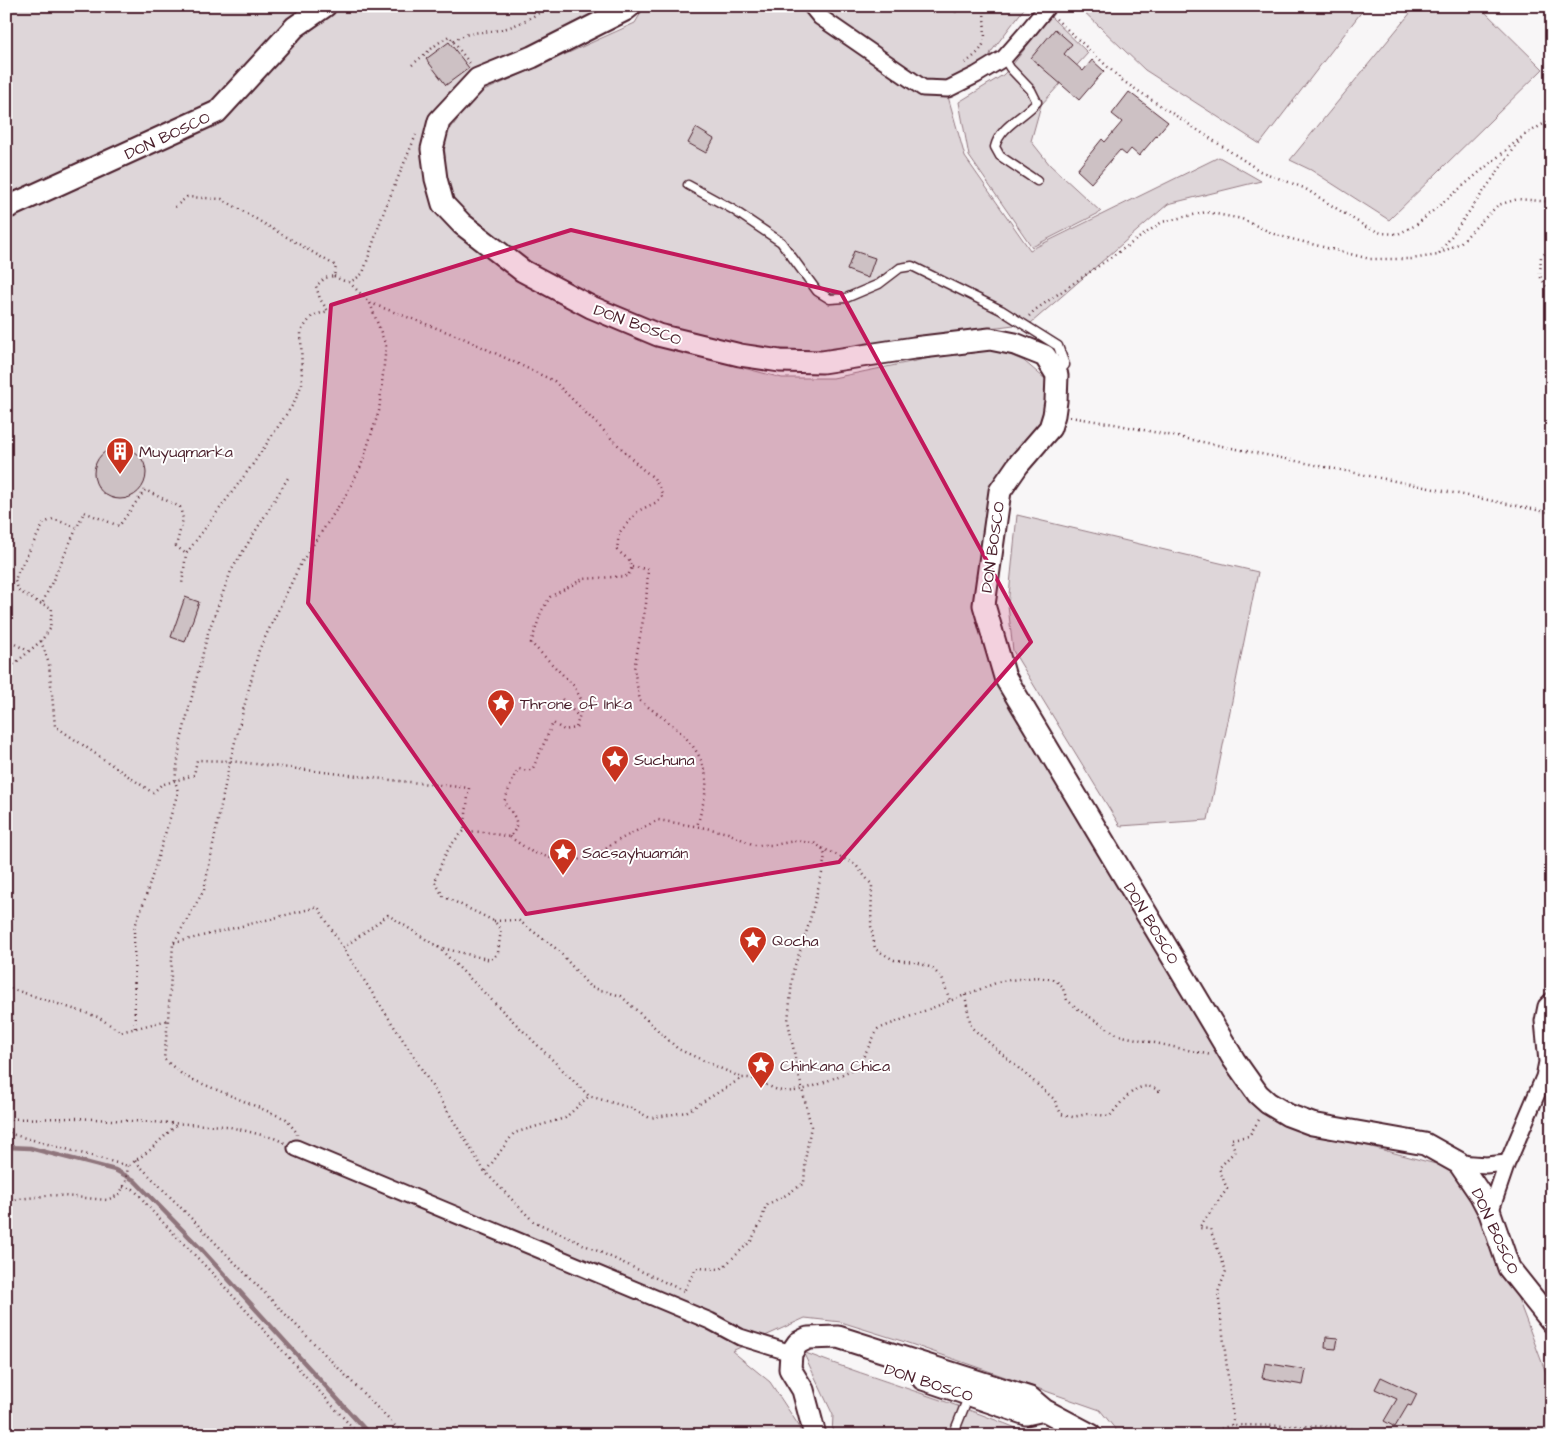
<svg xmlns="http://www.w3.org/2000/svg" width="1558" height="1441" font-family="'Architects Daughter',sans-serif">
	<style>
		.green { fill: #ded6d9; stroke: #947a82 }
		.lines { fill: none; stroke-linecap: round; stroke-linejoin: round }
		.stream { stroke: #8f747b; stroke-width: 4.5 }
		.building { fill: #cdc1c4; stroke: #4a1f2b }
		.lane-casing { stroke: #4a1f2b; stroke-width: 11 }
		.street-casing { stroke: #4a1f2b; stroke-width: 19 }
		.secondary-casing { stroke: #4a1f2b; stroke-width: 25 }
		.path { stroke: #4a1f2b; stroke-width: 2.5; stroke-dasharray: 1 4; stroke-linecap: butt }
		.lane { stroke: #fff; stroke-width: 8 }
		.street { stroke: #fff; stroke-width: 15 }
		.secondary { stroke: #fff; stroke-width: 21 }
		.marked { fill: #c2185b; fill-opacity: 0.2; stroke: #c2185b; stroke-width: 4; stroke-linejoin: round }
		.labels { text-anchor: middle; stroke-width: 4; stroke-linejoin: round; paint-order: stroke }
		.street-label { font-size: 16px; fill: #4a1f2b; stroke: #fff }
		.poi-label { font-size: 16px; fill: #4a1f2b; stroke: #fff; text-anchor: start }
	</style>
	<rect width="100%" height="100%" fill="#f8f6f7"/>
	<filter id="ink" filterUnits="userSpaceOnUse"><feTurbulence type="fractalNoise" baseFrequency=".02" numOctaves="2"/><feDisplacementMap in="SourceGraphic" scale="10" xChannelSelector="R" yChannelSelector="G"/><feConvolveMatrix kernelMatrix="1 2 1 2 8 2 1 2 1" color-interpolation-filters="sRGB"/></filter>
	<g filter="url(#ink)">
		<path class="green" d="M6,6H618L468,82L428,133L434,202L655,345L782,378H833L988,346L1024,361L1051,384L1032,453L993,516L983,604L1004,677L1237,1075L1262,1112L1300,1128L1451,1168L1485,1211L1552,1389V1435H1120L1100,1410L905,1342L841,1322L805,1318L732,1351L770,1382L799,1426L801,1435H6Z
			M645,6H948L956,13L961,6H1026L991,52L984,73L947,93L965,157L1030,250L1219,157L1261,181L1168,204L1031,323L922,336L849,351L768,356L680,337L536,273L447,203L444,138L475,95L635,23Z
			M1078,6H1366L1260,144L1145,70Z
			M1416,6H1479L1543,69L1389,220L1311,170L1290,160Z
			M1050,16L1088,53L1041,105L1031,141L1050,165L1101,212L1032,247L969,156L959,102L1003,75L1010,68Z
			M1017,515L1258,572L1208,820L1120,826L1013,651L1008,605Z
			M803,1352C879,1381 958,1403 1033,1435H832L833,1415Z"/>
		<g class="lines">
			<path class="stream" d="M6,1147L30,1148L115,1170L134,1180L201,1249L370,1435"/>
		</g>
		<path class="building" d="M1055,29L1072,44L1064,54L1083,71L1092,60L1104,71L1079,100L1031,58Z
			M449,42L469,68L446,85L426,59Z
			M1129,92L1168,122L1139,156L1131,149L1126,155L1120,150L1091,183L1077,170L1102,139L1105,142L1122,122L1112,114Z
			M696,128L714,139L706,153L688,143Z
			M854,251L875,258L868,278L847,270Z
			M94 473a26 26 0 1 1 52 0a26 26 0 1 1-52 0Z
			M185,597L199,602L185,642L171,637Z
			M1326,1337L1338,1338L1336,1349L1325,1348Z
			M1265,1363L1306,1370L1303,1385L1262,1378Z
			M1381,1377L1417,1394L1411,1406L1408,1405L1395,1427L1384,1421L1397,1399L1375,1389Z"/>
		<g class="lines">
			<g class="lane-casing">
				<path id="lane" d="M1004,58L1010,68L1031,90L1037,102C1024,117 1000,126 995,147L1000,156L1037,181
					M688,185L732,209L781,242L817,291L830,299L846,298L879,284L900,268L912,266L1001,310L1058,346L1065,365L1058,373
					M953,1435L969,1395"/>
			</g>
			<g class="street-casing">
				<path id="street" d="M811,6L820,17L923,88L948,89L976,75L1004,58L1025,34L1048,6
					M296,1148L710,1321L740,1337L791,1353
					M1459,1163L1486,1165L1507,1163L1510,1157L1544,1077L1547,1062L1543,1021L1546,1006L1552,1000
					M1490,1213L1507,1163"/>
			</g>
			<g class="secondary-casing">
				<path id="secondary" d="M630,6L625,10L532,57L478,79L439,121L432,149L436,179L443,204L462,224L523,271L591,307L658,335L740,355L780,361L822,362L914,348L990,339L1015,344L1045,356L1057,375L1056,401L1054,415L1050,428L1018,465L1000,491L984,605L1005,677L1234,1060L1258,1094L1268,1103L1288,1115L1312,1124L1425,1144L1459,1163L1480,1194L1490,1213L1509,1268L1552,1322
					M6,208L217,112L295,27L325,6
					M923,1379L1026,1414L1044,1410
					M815,1435L803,1390L790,1369L791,1353L798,1343L808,1338L838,1337L1030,1398L1044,1410L1091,1435"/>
			</g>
			<path class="path" d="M1056,19L1123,81L1260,171L1304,188L1366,227L1381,233L1398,234L1416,225L1523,136L1552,119
				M453,41C472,29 483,34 503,29C519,25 536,15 550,6
				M965,63C995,42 981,36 985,6
				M412,65L437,44L449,36L471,65
				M175,207L187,197L222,199L336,266L334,276L325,278L316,286L320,299L328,311L312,316L301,331L302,384L294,403L253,464L186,554L182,584
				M1552,247L1541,257L1540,276L1550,292H1552
				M1439,254L1460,243L1498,205L1518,199L1552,202
				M334,276C347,284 352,283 363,273L384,211L416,135
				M349,282L370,303L386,346L379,411L361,466L346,495L301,563L259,650L230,761L400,781L469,788L464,831
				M370,303L463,338L554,381L641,468L654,478L663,495L657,502L638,511L619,533L617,550L629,560L632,567L628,576L583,579L550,597L541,612L531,643L574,686L583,703L576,728L564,730L553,723L533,768L528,771L519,769L515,774L504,802C513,816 523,821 510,837L485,832L464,831C446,848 442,860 435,882L443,896L494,921L501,929L498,953L491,960L438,947
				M1029,316L1035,310L1162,222L1206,212L1242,219L1276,235L1370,259H1411L1438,255L1521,139
				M1070,417L1114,424L1552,513
				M632,567L648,569L646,604L634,669L640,701C667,721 701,741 706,778C708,790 700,814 697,827
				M41,604L19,591L15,581L17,574L44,523L53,519L76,527
				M6,640L29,651
				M41,641L49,664L55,726L153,793L161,785L194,775L197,760L230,761L204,890L173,944L168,1020L164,1059L184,1076L286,1119L297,1133V1135
				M6,671L41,641L50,629L52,608L42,604L84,512L119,526L145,490L180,507L183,519L176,546L186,554
				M562,699L579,717
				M510,837L532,852L563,862L582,859L599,854L615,842L658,820L706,828L728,833L754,845H774L794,841L814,843L822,848L825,855L822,873L808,927L793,971L788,1021L798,1072L811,1126L806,1154L804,1183L786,1195L766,1205L761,1222L751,1241L721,1269L696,1268L684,1291
				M822,848L855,864L872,885L871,926L875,949L894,960L916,962L932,968L942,978L950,1001
				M494,921L518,920L558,950L590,987L621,996L678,1049L742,1078
				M174,943L318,907L343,948L416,1060L485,1172L533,1221L684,1291
				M343,948L388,915L438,947L589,1096L631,1108L650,1118L686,1112L742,1078C759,1077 763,1085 778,1090C800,1097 837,1076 858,1067L878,1029L1001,981L1037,977L1055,980L1062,986L1067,1000L1082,1012L1118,1035L1211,1055
				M6,987L98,1017L121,1032L168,1020
				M965,995L971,1027L1054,1099L1061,1114L1073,1117L1087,1114L1110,1116C1122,1101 1142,1073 1162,1094
				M135,1028L134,929L146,896L178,792L175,780L181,740L208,633L231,571L288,478
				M6,1119L75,1118L226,1126L274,1138L285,1143
				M6,1129L11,1134L128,1166L150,1150L176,1125
				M135,1161L404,1435
				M486,1171L514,1133L565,1118L589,1096
				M123,1187L133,1189L140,1196L151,1210L213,1274L359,1435
				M6,1202L19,1199L53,1195L107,1200L119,1195L126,1182L128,1166
				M1232,1425L1233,1419L1218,1292L1226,1271L1210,1229L1199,1228L1227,1189L1219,1168L1235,1151L1231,1139L1249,1136L1260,1118
				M1202,1435L1232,1425L1347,1427L1363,1435"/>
			<use href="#lane" class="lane"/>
			<use href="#street" class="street"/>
			<use href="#secondary" class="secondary"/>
		</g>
	</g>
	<path class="marked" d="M571,230L841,293L1031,642L839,862L526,914L308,603L331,305Z"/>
	<defs>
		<g id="building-pin" transform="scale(1.4375)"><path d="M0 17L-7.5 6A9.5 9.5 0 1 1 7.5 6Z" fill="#c8321e" stroke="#fff"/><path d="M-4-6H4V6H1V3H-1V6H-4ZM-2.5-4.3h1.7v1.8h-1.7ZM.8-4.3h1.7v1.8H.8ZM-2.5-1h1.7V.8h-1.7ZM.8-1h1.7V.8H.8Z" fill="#fff"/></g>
		<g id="sight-pin" transform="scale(1.4375)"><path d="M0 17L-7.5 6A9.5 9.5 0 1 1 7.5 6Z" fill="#c8321e" stroke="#fff"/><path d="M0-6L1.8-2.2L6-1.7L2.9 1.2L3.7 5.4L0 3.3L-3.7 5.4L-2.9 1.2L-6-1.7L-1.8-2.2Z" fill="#fff"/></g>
	</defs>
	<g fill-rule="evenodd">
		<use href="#building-pin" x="120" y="451"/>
		<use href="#sight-pin" x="501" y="703"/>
		<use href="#sight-pin" x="615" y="759"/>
		<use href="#sight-pin" x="563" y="852"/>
		<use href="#sight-pin" x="753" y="940"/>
		<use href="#sight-pin" x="761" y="1065"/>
	</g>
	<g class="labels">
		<g class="street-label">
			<text transform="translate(167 135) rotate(-25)" y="6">DON BOSCO</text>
			<text transform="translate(638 324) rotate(20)" y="6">DON BOSCO</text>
			<text transform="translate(992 547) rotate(-82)" y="6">DON BOSCO</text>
			<text transform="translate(1152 923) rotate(59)" y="6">DON BOSCO</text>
			<text transform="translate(1496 1231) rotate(65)" y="6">DON BOSCO</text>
			<text transform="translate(929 1382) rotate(18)" y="6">DON BOSCO</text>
		</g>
		<g class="poi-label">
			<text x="139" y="457">Muyuqmarka</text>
			<text x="520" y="709">Throne of Inka</text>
			<text x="634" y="765">Suchuna</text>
			<text x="582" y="858">Sacsayhuamán</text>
			<text x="772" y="946">Qocha</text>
			<text x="780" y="1071">Chinkana Chica</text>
		</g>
	</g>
	<rect width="1558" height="1441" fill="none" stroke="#fff" stroke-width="25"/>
	<rect x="12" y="12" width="1533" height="1416" fill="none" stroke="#4a1f2b" stroke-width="2" filter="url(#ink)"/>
</svg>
